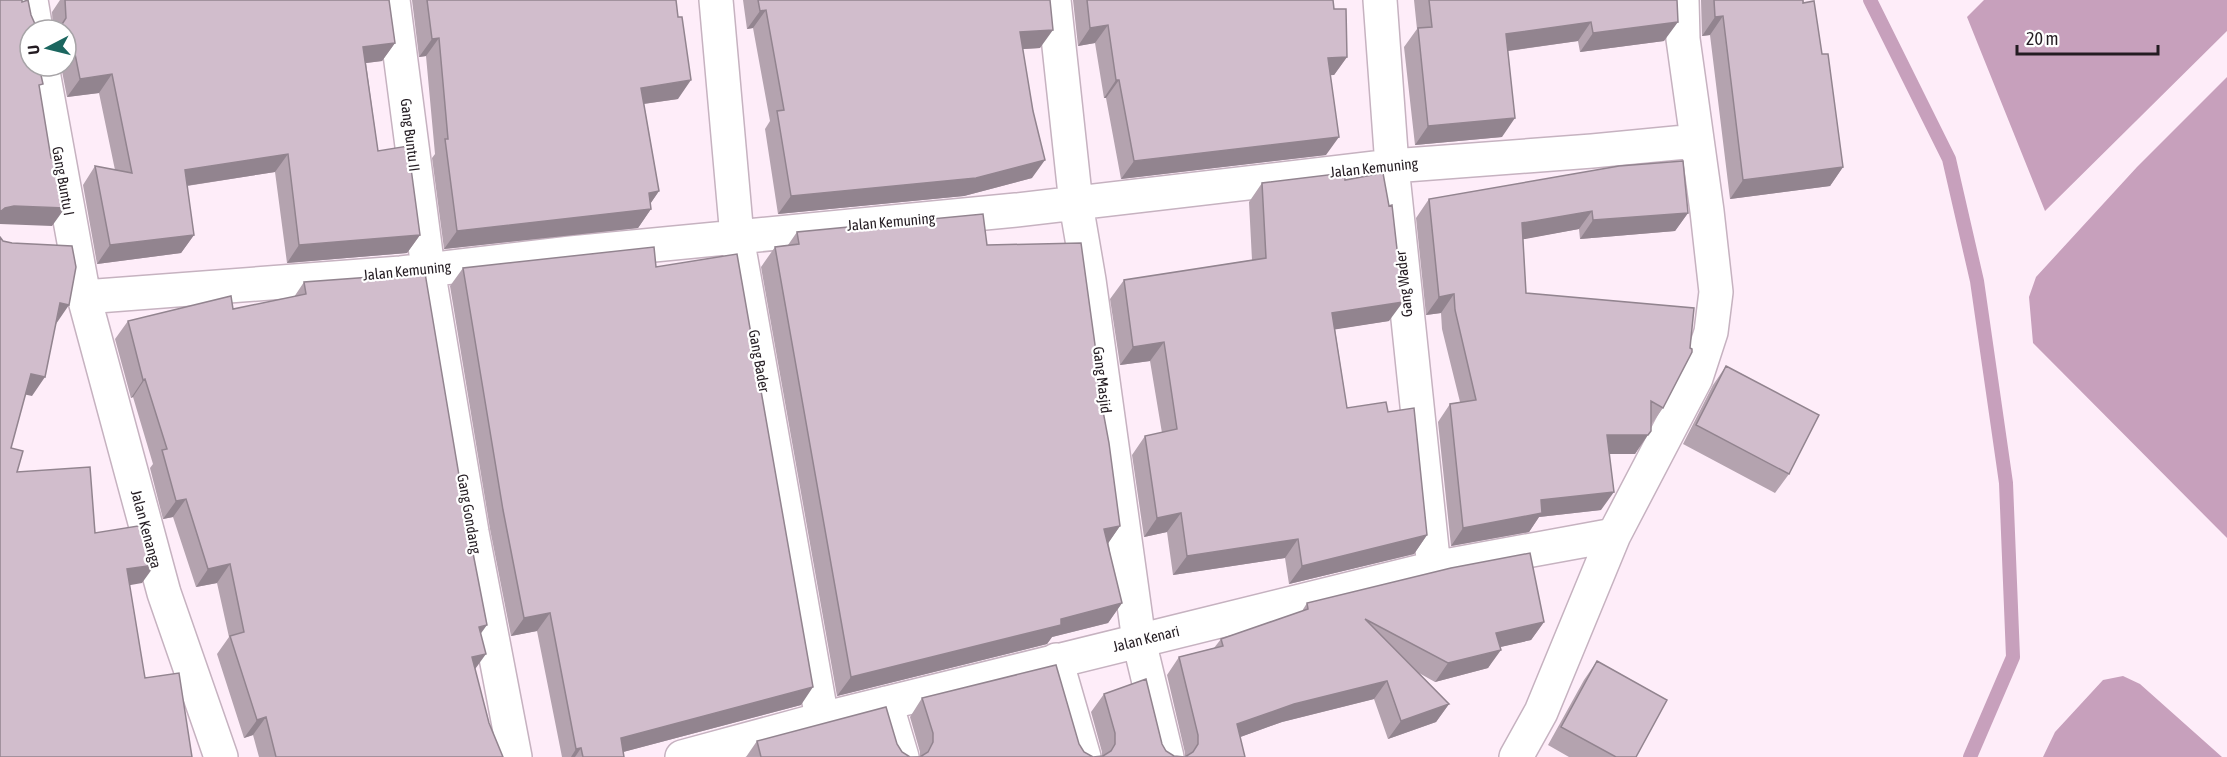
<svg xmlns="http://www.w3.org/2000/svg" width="2227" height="757" font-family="'Asap Condensed',sans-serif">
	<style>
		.water { fill: #c7a0bc }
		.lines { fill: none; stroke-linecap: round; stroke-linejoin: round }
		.stream { stroke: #c7a0bc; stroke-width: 14 }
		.minor-casing { stroke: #c6b2c0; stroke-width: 36 }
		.minor { stroke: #fff; stroke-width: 33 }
		.wall { fill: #b4a3af }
		.shaded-wall { fill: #92848f }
		.building { fill: #d1bdcc; stroke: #92848f; stroke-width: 1.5 }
		.labels { text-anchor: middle; stroke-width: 4.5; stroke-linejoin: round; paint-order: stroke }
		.street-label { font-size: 15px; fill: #241c22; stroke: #fff }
	</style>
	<rect width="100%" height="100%" fill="#feedf9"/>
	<path class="water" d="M1984,0H2227V31L2045,211L1967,17Z
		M2227,77V538L2033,343L2029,297L2036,277L2137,167Z
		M2123,676L2140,684L2222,757H2043L2055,732L2103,680Z"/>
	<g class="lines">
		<path class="stream" d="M1870,0L1949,159L1977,281L2006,483L2013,657L1970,757"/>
		<g class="minor-casing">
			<path id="minor" d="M31,0L36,30
				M393,0L428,269L472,532L515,757
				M716,0L737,237L822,719
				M1054,0L1076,204L1089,280L1139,641L1167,757
				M1380,0L1392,166L1434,568
				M42,66L84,297L164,593L221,757
				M84,297L401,273L571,253L1016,210L1392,166L1592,151L1696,141
				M1056,660L1084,757
				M886,703L902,757
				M682,757L822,719L1434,568L1614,535
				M1516,757L1541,712L1614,535L1696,378L1711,332L1716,292L1707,211L1683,39L1682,0"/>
		</g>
		<use href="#minor" class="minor"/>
	</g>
	<path class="wall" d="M60,0H389L395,43L382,61L366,63L378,151L420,235L407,253L287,263L275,172L187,186L194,235L181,253L97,264L83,185L95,166L115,170L99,93L67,97L61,66H66V30H53L52,12Z
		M412,0H676L678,99L644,104L659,191L650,204L651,209L638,228L444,249L432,158L435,154L426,56L419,57Z
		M743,0H1050L1040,48L1023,49L1032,178L964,196L778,214L765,129L770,121L753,28L747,29Z
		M1073,0H1333L1334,9L1347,57L1334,75H1330L1326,155L1121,179L1106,98H1104L1095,43L1078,46Z
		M1414,0H1677L1664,41L1580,52L1578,41L1508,51L1502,137L1415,145L1404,47L1417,29Z
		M1701,0H1803L1822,54L1843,167L1830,186L1730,199L1710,35L1702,36Z
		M1345,180L1389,321L1335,329L1347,408L1388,412L1427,535L1414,554L1289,584L1285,558L1173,575L1167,532L1144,537L1132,455L1145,436L1162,433L1150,361L1120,365L1110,299L1124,280L1252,260L1249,202L1262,183Z
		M1429,199L1688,213L1675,231L1580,239L1579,229L1523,239L1526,293L1663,408L1651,425L1635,454H1609L1601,510L1539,517L1529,532L1451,546L1438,422L1450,404L1460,402L1442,329L1441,313L1426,315L1416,218Z
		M797,232L987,245L1092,357L1120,526L1107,544L1122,603L1108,623L1052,637L1047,644L837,696L761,267L775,247L788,245Z
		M656,267L801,705L623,752L624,757H562L537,631L511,636L490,529L450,286L463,268Z
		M304,282L481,634L475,669L489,723L503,757H259L253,735L244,738L217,654L229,637L217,583L196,587L173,517L163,519L150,468L153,464L133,397L131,398L115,339L128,321L233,309L294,297Z
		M1726,366L1789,474L1775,493L1683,444L1713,385Z
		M1307,603L1544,622L1531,640L1500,647L1488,668L1435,682L1419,673L1449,704L1436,722L1388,739L1374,699L1282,722L1240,737L1245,757H746L757,741L897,744L902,752L910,757L920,756V752L910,717L922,698L1079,744L1084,752L1093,757L1102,756V752L1091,712L1104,694L1162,744L1166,751L1174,756L1185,757V753L1167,675L1179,657L1214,648L1221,639L1302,611Z
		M1597,661L1636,757H1569L1548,745L1584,680Z"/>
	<path class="shaded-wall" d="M766,10L753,28L747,29L760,11Z
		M1723,16L1710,35L1702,36L1715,17Z
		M1591,22L1578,41L1493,53L1506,34Z
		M1678,22L1664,41L1580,52L1593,33Z
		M1108,25L1095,43L1078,46L1090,28Z
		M1053,30L1040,48L1008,50L1020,32Z
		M439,38L426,56L419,57L432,39Z
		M395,43L382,61L350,65L363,47Z
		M1347,57L1334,75L1315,76L1328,58Z
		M112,74L99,93L67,97L80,79Z
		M691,80L678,99L628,106L641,88Z
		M1116,80H1119L1106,98H1104Z
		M1515,118L1502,137L1415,145L1428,126Z
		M1339,137L1326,155L1121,179L1134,161Z
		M288,154L275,172L172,188L185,170Z
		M1045,160L1032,178L964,196L778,214L791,196Z
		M1843,167L1830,186L1730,199L1743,180Z
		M659,191L646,210L651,209L638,228L444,249L457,231Z
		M14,206L65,208L52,226L0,224V212L5,208Z
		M1592,211L1579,229L1509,242L1522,223Z
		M1688,213L1675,231L1580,239L1593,220Z
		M194,235L181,253L97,264L110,245Z
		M420,235L407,253L287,263L299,245Z
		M1454,294L1441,313L1426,315L1439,297Z
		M1403,302L1389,321L1319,332L1332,313Z
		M60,303L69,305L56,324Z
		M1164,342L1150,361L1120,365L1133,347Z
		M31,374L45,377L32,396L18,393Z
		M145,379L133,397L131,398L143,380Z
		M1607,435H1648L1635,454H1594Z
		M1614,492L1601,510L1539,517L1529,532L1451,546L1463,528L1541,500Z
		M186,499L173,517L163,519L176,501Z
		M1181,513L1167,532L1144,537L1157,518Z
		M1120,526L1107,545L1104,529Z
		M1427,535L1414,554L1289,584L1302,566Z
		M1298,539L1285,558L1173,575L1187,556Z
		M230,564L217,583L196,587L208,569Z
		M155,565L142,583L114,588L127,569Z
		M1122,603L1108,623L1052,637L1047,644L837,696L851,677L1061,619Z
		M550,613L537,631L511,636L524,618Z
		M1544,622L1531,640L1483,651L1496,633Z
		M487,625L474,643L479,627Z
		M1501,650L1488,668L1435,682L1448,663Z
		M486,654L473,672L472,657Z
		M1387,681L1374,699L1282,722L1224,743L1237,724L1294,704Z
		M813,687L801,705L608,756L621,738Z
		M1449,704L1436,722L1388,739L1401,721Z
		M266,717L253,735L244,738L257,720Z
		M581,748L575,757H571L576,749Z"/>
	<path class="building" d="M0,0H22V2L28,0L31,15L35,24L42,29L50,30H30V66H39L43,84L39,85L51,158L56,159L65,208L14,206L5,208L0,212Z
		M65,0H389L395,43L363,47L378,151L408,146L420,235L299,245L288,154L185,170L194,235L110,245L95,166L132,173L112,74L80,79L73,44L69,36L66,34V30L54,29L61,26L66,18Z
		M427,0H676L678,17H682L691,80L641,88L659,191L649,193L651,209L457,231L445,139H448L439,38L432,39Z
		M758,0H1050L1053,30L1020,32L1033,111L1045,160L976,178L791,196L777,111L784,110L766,10L760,11Z
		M1087,0H1333L1334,9H1346L1347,57L1328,58L1339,137L1134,161L1119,80H1116L1108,25L1090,28Z
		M1429,0H1677L1678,22L1593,33L1591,22L1506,34L1515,118L1428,126L1418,28L1432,27Z
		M1714,0H1803V3L1814,1L1822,54H1828L1843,167L1743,180L1723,16L1715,17Z
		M1683,161L1688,213L1593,220L1592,211L1522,223L1526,293L1694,308L1690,348L1692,349V352L1663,408L1651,401V431L1648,435H1607L1614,492L1541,500L1542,513L1463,528L1450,404L1476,400L1455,310L1454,294L1439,297L1429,199L1619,166Z
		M1344,173L1345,180L1383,173L1389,206L1392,205L1403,302L1332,313L1347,408L1386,402L1388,412L1414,408L1427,535L1302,566L1298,539L1187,556L1181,513L1157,518L1145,436L1177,429L1164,342L1133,347L1124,280L1266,258L1262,183Z
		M983,214L987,245L1081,243L1096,352H1092L1109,443L1120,526L1104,529L1122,603L1061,619V625L851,677L775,247L799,244L797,232Z
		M0,237L3,241L12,243L72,246L76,267L69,305L60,303L45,377L31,374L11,448L23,451L17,472L90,467L95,533L144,525L155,565L127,569L145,678L179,673L192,757H0Z
		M654,247L656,267L737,254L813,687L621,738L624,757H583L581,748L576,749L550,613L524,618L503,510L463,268Z
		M425,273L466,517L487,625L479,627L486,654L472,657L489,723L503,757H276L266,717L257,720L230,636L244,632L230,564L208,569L186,499L176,501L162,450L167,449L145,379L143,380L128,321L231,296L233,309L306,294L304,282Z
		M1726,366L1819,415L1789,474L1696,425Z
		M1530,553L1544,622L1496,633L1501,650L1448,663L1365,619L1449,704L1401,721L1387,681L1294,704L1237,724L1245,757H761L757,741L886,707L897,744L902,752L910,757H920L928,752L933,742V733L922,698L1056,665L1079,744L1084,752L1093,757L1103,756L1111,751L1115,744V733L1104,694L1146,679L1162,744L1166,751L1174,756L1185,757L1193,752L1198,744V735L1179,657L1223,646L1221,639L1308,609L1307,603L1451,568Z
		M1597,661L1667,700L1636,757H1616L1561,727Z"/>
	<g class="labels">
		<g class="street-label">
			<text transform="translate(410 135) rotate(83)" y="5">Gang Buntu II</text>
			<text transform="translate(1374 168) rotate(-6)" y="5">Jalan Kemuning</text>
			<text transform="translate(63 181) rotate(80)" y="5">Gang Buntu I</text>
			<text transform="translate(891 222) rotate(-5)" y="5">Jalan Kemuning</text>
			<text transform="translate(407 271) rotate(-6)" y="5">Jalan Kemuning</text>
			<text transform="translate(1404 284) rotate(-96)" y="5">Gang Wader</text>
			<text transform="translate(759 361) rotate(80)" y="5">Gang Bader</text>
			<text transform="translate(1102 380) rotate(83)" y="5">Gang Masjid</text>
			<text transform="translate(469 514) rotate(80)" y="5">Gang Gondang</text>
			<text transform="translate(146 529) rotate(75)" y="5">Jalan Kenanga</text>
			<text transform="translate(1146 639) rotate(-14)" y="5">Jalan Kenari</text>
		</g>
	</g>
	<g transform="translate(48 48) rotate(263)"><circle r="28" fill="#ffffff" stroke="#a7a4a7" stroke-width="1.5"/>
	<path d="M0-4.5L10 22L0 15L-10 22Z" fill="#1b665f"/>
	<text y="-9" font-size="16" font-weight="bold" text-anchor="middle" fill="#241c22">U</text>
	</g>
	<path d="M2017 45v9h141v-9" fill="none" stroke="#241c22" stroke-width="3"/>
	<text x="2026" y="45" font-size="18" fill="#241c22" stroke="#ffffff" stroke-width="4.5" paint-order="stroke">20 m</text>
</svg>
